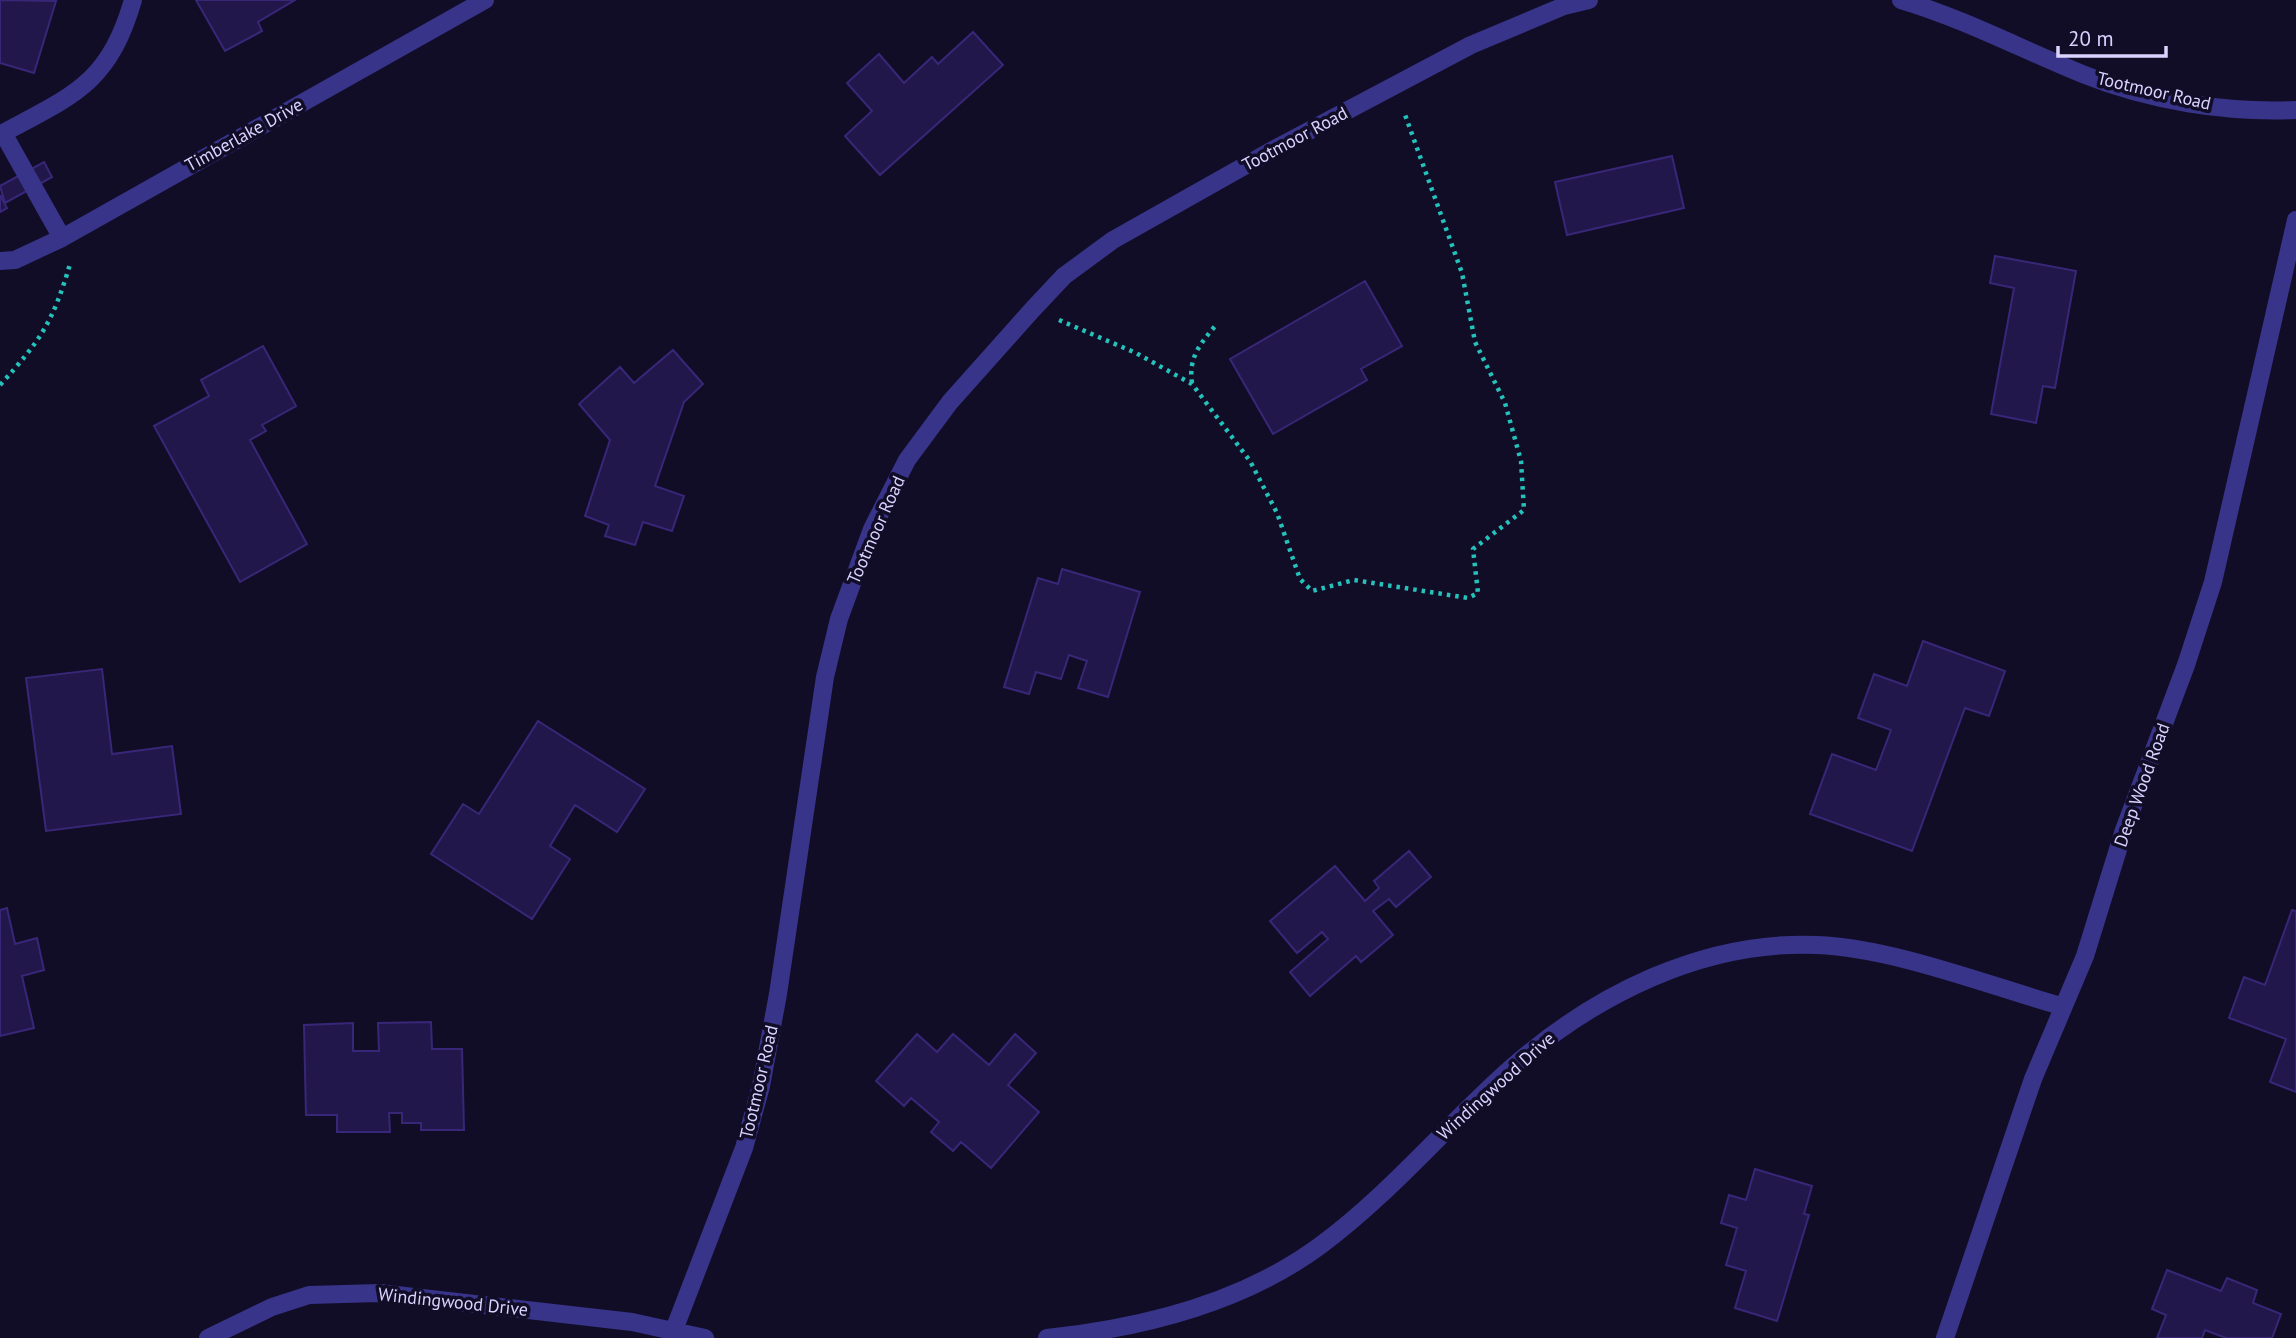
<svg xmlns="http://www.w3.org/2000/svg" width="2296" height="1338" font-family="'PT Sans',sans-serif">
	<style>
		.building { fill: #22174a; stroke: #382778; stroke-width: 2 }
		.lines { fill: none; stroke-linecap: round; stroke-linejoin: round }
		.path { stroke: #24c2bb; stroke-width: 4.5; stroke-dasharray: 3.5 5; stroke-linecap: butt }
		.minor { stroke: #38348a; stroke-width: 18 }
		.labels { text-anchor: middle; stroke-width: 7; stroke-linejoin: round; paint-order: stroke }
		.street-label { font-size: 18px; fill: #d9d3ff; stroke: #120d27 }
	</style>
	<rect width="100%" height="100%" fill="#120d27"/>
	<path class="building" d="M0,0L56,1L34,73L0,63Z
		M196,0H295L258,22L262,31L225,51Z
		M973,32L1003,65L880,175L845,136L872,111L847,83L879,54L904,83L932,57L938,64Z
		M1672,156L1684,208L1567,235L1555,182Z
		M44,162L52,177L5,203L0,186Z
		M0,195L7,208L0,212Z
		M1995,256L2076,271L2055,388L2043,386L2036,423L1991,414L2014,288L1990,283Z
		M1365,281L1402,346L1361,369L1367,380L1273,434L1230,359Z
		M263,346L296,406L262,425L266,431L250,440L307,544L240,582L154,426L209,396L201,380Z
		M673,350L703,384L684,402L655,486L684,496L672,531L643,522L635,545L605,536L609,525L585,516L610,440L579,404L620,367L634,383Z
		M1062,569L1140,592L1108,697L1078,688L1087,661L1069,655L1061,679L1036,672L1029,694L1004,687L1038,578L1058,584Z
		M1923,641L2005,671L1989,716L1965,708L1912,851L1810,814L1832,754L1876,770L1891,730L1858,718L1874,674L1907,686Z
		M102,669L112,754L172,746L181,814L46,831L26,678Z
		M538,721L645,789L617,832L575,805L550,846L570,859L532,919L431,854L463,804L479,814Z
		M1409,851L1431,877L1396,907L1389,899L1373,911L1393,935L1361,962L1356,956L1310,996L1290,972L1328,939L1322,932L1297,953L1270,921L1335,866L1365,901L1379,888L1374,881Z
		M7,908L15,944L37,938L44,970L22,976L34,1028L0,1036V910Z
		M2292,910L2296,911V1092L2270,1082L2286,1039L2229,1018L2244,977L2265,985Z
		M431,1022L432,1049H462L464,1130H421V1123H402V1113H389L390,1132H337V1115H306L304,1025L353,1023V1051H379L378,1023Z
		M917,1034L937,1052L953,1034L989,1065L1015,1034L1036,1053L1008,1085L1039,1112L991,1168L961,1142L953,1151L931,1132L939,1122L911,1098L904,1106L876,1081Z
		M1755,1169L1812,1186L1804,1214L1809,1215L1777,1321L1735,1308L1746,1271L1726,1265L1737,1228L1721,1223L1729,1195L1746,1200Z
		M2167,1270L2221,1291L2227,1278L2257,1290L2253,1303L2281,1314L2272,1338H2226L2205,1330L2202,1338H2157L2166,1315L2152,1309Z"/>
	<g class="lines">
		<path class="path" d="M1059,320L1136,353L1192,384L1250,461L1277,513L1300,579L1312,591L1354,580L1468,598L1478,593L1473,549L1524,510L1521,461L1505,403L1475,342L1462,273L1404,112
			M1192,383C1188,357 1201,343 1216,325
			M0,385C41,340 53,322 70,264"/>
		<path class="minor" d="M1901,0C1965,19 2023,50 2085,75C2150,101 2226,113 2296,110
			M3,133C74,95 109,83 133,0
			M3,133L62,238
			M0,261L15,260L62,238L485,0
			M674,1330L744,1148L761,1086L778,994L825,677L839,619L872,529L907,460L950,402L1033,309L1064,276L1113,240L1269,152L1471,45L1564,6L1589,0
			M208,1338L272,1307L309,1295L379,1293L632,1322L705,1338
			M1047,1338C1142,1328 1243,1303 1321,1245C1391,1193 1446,1126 1510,1069C1594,995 1703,940 1817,945C1893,948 1987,985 2061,1006
			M1945,1338L2033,1079L2085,956L2124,830L2186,665L2213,582L2296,220"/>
	</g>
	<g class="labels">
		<g class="street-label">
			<text transform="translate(2154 91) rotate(13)" y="6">Tootmoor Road</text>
			<text transform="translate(244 135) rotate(-29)" y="6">Timberlake Drive</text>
			<text transform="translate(1295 139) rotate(-28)" y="6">Tootmoor Road</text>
			<text transform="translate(876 530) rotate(-66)" y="6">Tootmoor Road</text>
			<text transform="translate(2142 785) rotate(-70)" y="6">Deep Wood Road</text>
			<text transform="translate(759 1082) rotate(-77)" y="6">Tootmoor Road</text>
			<text transform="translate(1496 1086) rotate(-42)" y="6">Windingwood Drive</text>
			<text transform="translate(453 1302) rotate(6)" y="6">Windingwood Drive</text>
		</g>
	</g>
	<path d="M2058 46v10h108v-10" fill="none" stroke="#d9d3ff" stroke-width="3.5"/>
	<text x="2068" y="46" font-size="21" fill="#d9d3ff" stroke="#120d27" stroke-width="5" paint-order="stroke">20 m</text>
</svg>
